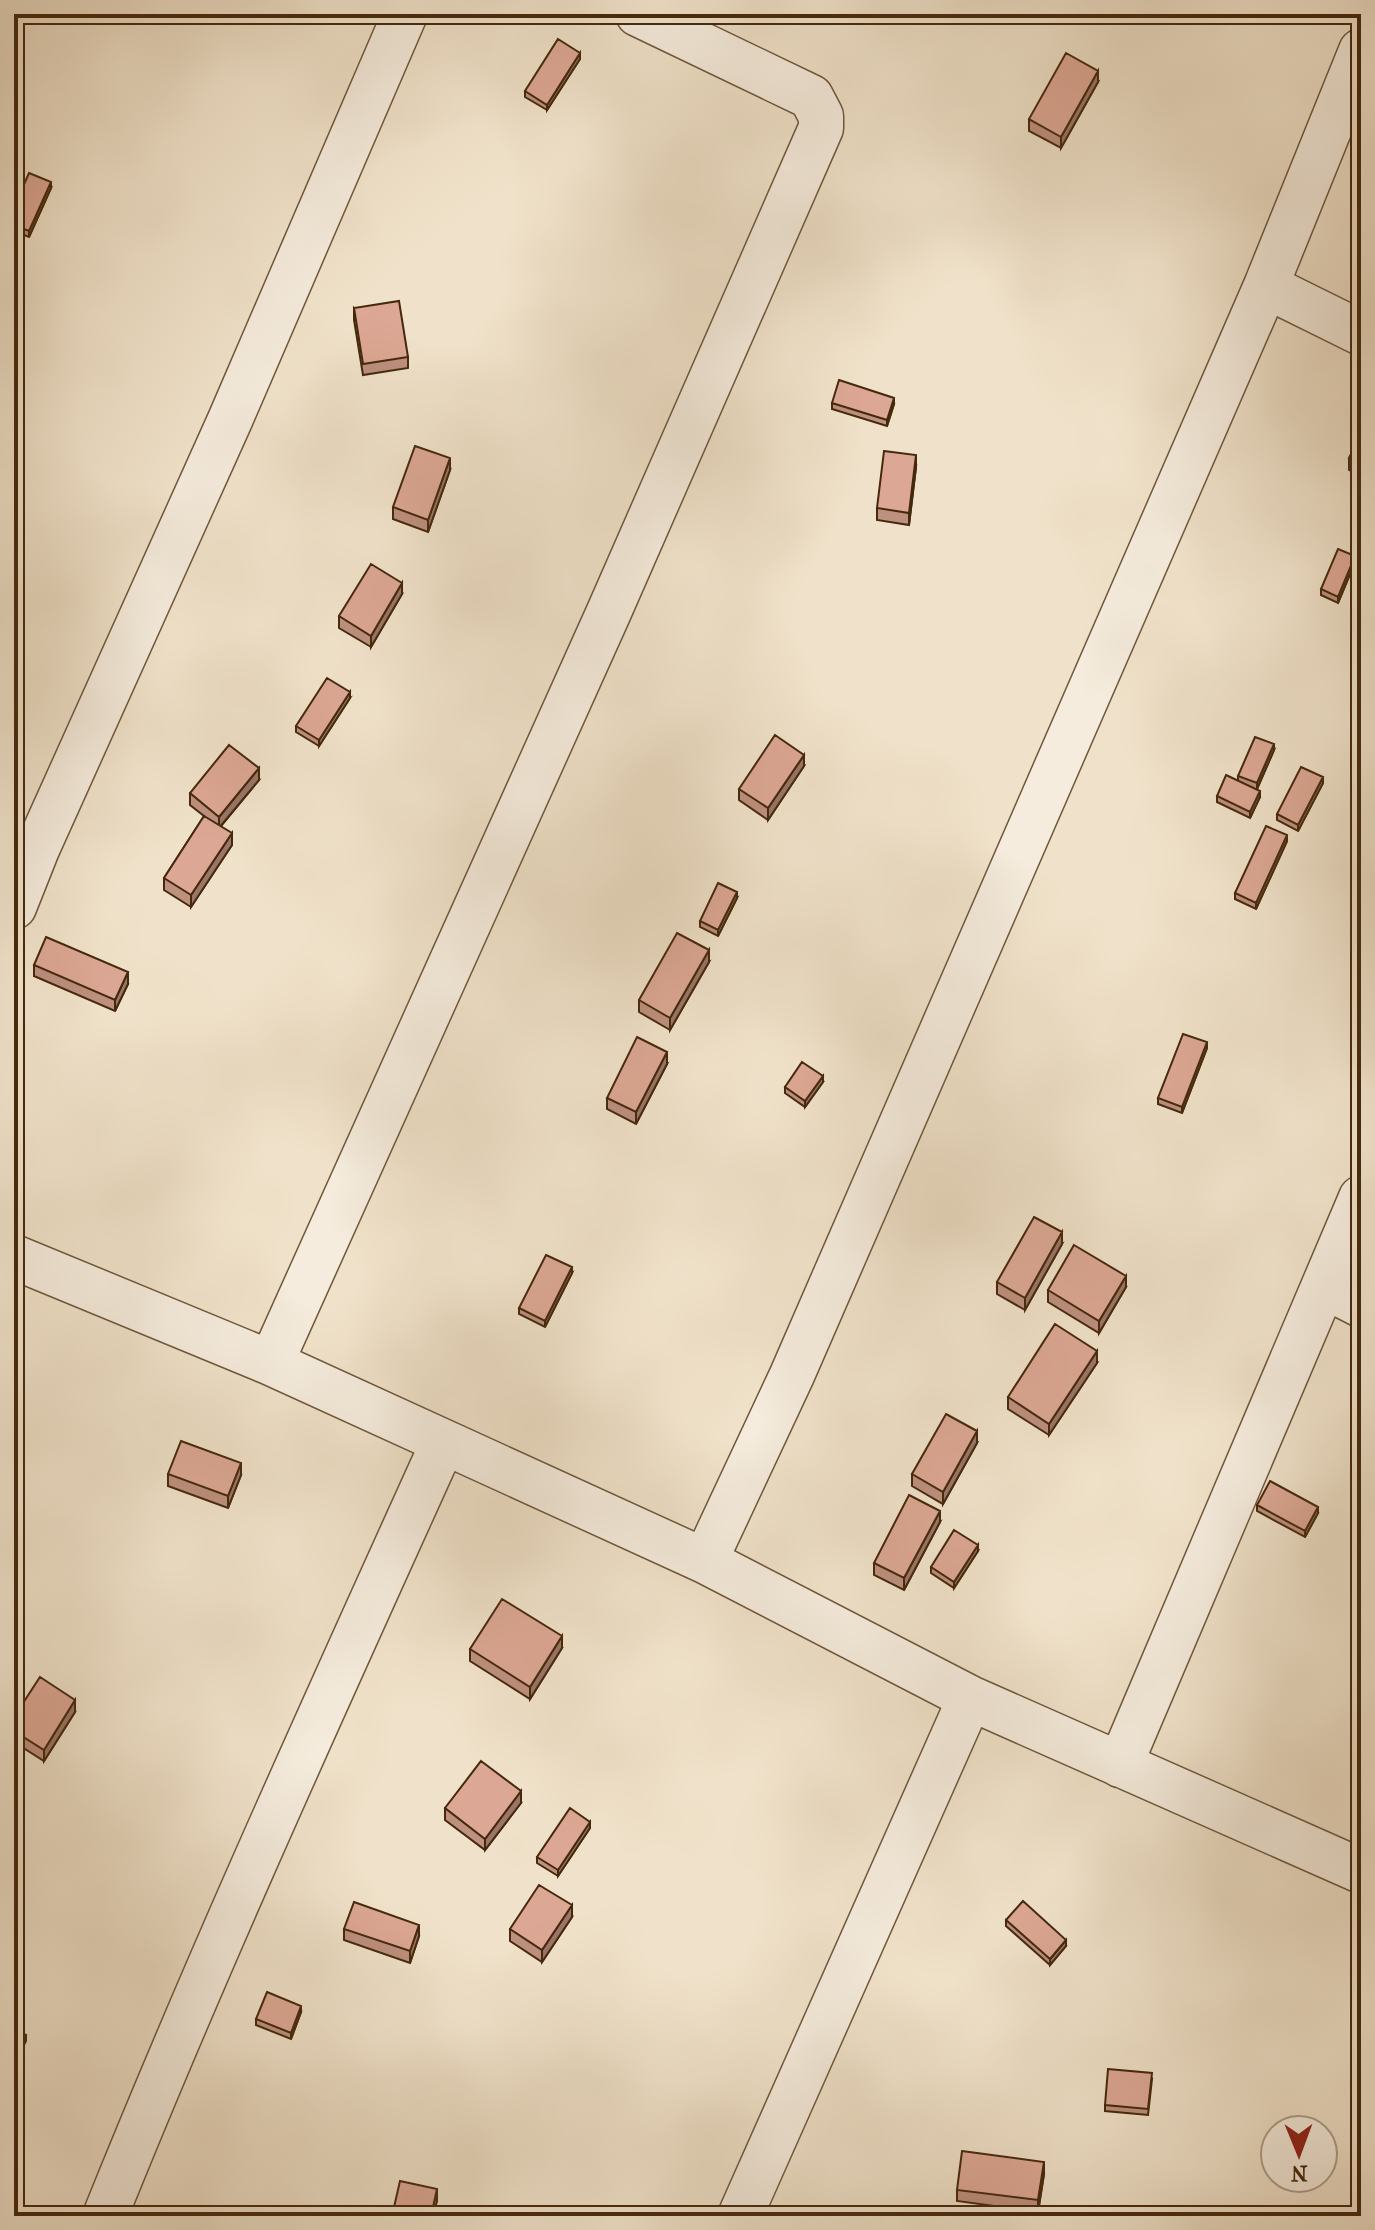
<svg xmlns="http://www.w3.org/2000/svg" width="1375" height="2230" font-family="'IM FELL French Canon',serif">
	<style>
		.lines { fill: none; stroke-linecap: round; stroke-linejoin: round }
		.minor-casing { stroke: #70573c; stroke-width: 47 }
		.minor { stroke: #f5ecdd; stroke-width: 44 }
		.wall { fill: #bd907f; stroke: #45290c; stroke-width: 2 }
		.shaded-wall { fill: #9a7568; stroke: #45290c; stroke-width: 2 }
		.building { fill: #dca794; stroke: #45290c; stroke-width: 2 }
	</style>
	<rect width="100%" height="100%" fill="#f0e2ca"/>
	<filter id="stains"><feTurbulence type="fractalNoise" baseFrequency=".0025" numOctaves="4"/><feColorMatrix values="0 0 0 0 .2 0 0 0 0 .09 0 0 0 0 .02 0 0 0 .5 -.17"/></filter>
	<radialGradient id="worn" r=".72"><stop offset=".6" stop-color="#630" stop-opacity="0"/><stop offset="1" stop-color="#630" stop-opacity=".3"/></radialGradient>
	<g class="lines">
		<g class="minor-casing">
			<path id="minor" d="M1266,286L1361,333
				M14,907L37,849L230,420L405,14
				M14,1257L271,1363L705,1561L970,1698L1361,1871
				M1324,1286L1361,1305
				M271,1363L608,614L821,128V116L811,97L638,14
				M705,1561L792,1375L1266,286L1361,51
				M1120,1765L1361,1198
				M105,2216C210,1955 327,1700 443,1443
				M740,2216L970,1698"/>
		</g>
		<use href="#minor" class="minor"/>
	</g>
	<path class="wall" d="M580,59L547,110L525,97V91Z
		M1098,82L1061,148L1029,131V119Z
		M51,188L29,237L14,231V207Z
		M14,275L23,283L18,323L14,322Z
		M354,308L408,357V368L363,375L354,320Z
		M832,403L894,404L887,426L832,409Z
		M1361,436V476L1349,470V458Z
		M916,467L909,525L877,520V508Z
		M450,470L428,532L393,519V507Z
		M1355,562L1338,603L1321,595V589Z
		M402,594L371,647L339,628V616Z
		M350,698L319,746L296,732V726Z
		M1274,750L1257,789L1260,797L1250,818L1217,802V796L1238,780V776Z
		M804,766L768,820L739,800V789Z
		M259,780L221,826L232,845L191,907L164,890V878L204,816L190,805V793Z
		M1323,783L1298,831L1277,820V814Z
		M1287,841L1256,909L1235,899V893Z
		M737,898L718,936L700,927V921Z
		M709,962L670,1030L639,1012V1000Z
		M34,965L128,984L115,1011L34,976Z
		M1207,1048L1182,1113L1158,1104V1098Z
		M667,1064L636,1124L607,1109V1098Z
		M823,1082L805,1107L785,1093V1087Z
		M1062,1244L1025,1310L997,1294V1282Z
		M572,1273L545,1327L519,1314V1308Z
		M1126,1287L1099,1333L1048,1302V1290Z
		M1097,1363L1049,1435L1008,1409V1397Z
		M977,1443L943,1504L912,1486V1474Z
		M168,1474L241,1475L228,1508L168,1486Z
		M1257,1505L1318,1513L1305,1537L1257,1511Z
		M940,1522L904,1590L874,1575V1563Z
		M978,1551L954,1588L931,1573V1567Z
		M562,1648L530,1699L470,1661V1649Z
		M75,1712L44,1761L14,1742V1717Z
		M521,1803L485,1850L445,1820V1808Z
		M590,1828L558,1876L537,1863V1857Z
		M572,1917L542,1962L510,1941V1929Z
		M1006,1920L1066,1946L1050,1965L1006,1926Z
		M344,1929L419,1936L410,1963L344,1940Z
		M301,2012L291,2039L256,2025V2019Z
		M1152,2079L1148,2115L1105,2111V2105Z
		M1044,2174L1038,2212L957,2201V2190Z"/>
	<path class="shaded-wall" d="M580,53V59L547,110V105Z
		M1098,71V82L1061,148V137Z
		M51,182V188L29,237V231Z
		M894,398V404L887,426V420Z
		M916,455V467L909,525V513Z
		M450,458V470L428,532V520Z
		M1355,556V562L1338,603V597Z
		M402,583V594L371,647V636Z
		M350,692V698L319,746V740Z
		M1274,744V750L1257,789V783Z
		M804,755V766L768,820V808Z
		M259,768V780L219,828V817Z
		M1323,777V783L1298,831V825Z
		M1260,791V797L1250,818V812Z
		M232,833V845L191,907V895Z
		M1287,835V841L1256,909V903Z
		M737,892V898L718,936V930Z
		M709,950V962L670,1030V1018Z
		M128,972V984L115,1011V1000Z
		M1207,1042V1048L1182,1113V1107Z
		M667,1052V1064L636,1124V1112Z
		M823,1076V1082L805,1107V1101Z
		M1062,1232V1244L1025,1310V1298Z
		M572,1267V1273L545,1327V1321Z
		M1126,1276V1287L1099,1333V1321Z
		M1097,1351V1363L1049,1435V1424Z
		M977,1431V1443L943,1504V1492Z
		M241,1463V1475L228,1508V1496Z
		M1318,1507V1513L1305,1537V1531Z
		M940,1511V1522L904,1590V1578Z
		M978,1545V1551L954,1588V1582Z
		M562,1636V1648L530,1699V1687Z
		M75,1700V1712L44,1761V1750Z
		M521,1791V1803L485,1850V1839Z
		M590,1822V1828L558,1876V1870Z
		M572,1905V1917L542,1962V1950Z
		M419,1925V1936L410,1963V1951Z
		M1066,1940V1946L1050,1965V1959Z
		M301,2006V2012L291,2039V2033Z
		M26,2035V2041L14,2064V2058Z
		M1044,2162V2174L1038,2212V2200Z
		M437,2189V2201L433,2216H431Z"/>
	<path class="building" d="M558,39L580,53L547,105L525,91Z
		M1066,53L1098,71L1061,137L1029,119Z
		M29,173L51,182L29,231L14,225V207Z
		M14,275L23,277L18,317L14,316Z
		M399,301L408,357L363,364L354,308Z
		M839,380L894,398L887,420L832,403Z
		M1361,436V464L1349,458Z
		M415,446L450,458L428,520L393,507Z
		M884,451L916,455L909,513L877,508Z
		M1338,549L1355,556L1338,597L1321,589Z
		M371,564L402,583L371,636L339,616Z
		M327,678L350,692L319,740L296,726Z
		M775,735L804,755L768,808L739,789Z
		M1255,737L1274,744L1257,783L1238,776Z
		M229,745L259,768L219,817L190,793Z
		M1301,767L1323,777L1298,825L1277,814Z
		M1226,775L1260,791L1250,812L1217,796Z
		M204,816L232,833L191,895L164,878Z
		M1266,826L1287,835L1256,903L1235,893Z
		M718,883L737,892L718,930L700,921Z
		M677,933L709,950L670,1018L639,1000Z
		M46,937L128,972L115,1000L34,965Z
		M1183,1034L1207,1042L1182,1107L1158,1098Z
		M637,1037L667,1052L636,1112L607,1098Z
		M802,1062L823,1076L805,1101L785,1087Z
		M1034,1217L1062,1232L1025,1298L997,1282Z
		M1074,1245L1126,1276L1099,1321L1048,1290Z
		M546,1255L572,1267L545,1321L519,1308Z
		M1055,1324L1097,1351L1049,1424L1008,1397Z
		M946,1414L977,1431L943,1492L912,1474Z
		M181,1441L241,1463L228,1496L168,1474Z
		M1270,1481L1318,1507L1305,1531L1257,1505Z
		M909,1495L940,1511L904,1578L874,1563Z
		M954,1530L978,1545L954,1582L931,1567Z
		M502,1599L562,1636L530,1687L470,1649Z
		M40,1677L75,1700L44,1750L14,1731V1717Z
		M481,1761L521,1791L485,1839L445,1808Z
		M570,1808L590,1822L558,1870L537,1857Z
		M539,1885L572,1905L542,1950L510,1929Z
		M1023,1901L1066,1940L1050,1959L1006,1920Z
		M354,1902L419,1925L410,1951L344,1929Z
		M267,1992L301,2006L291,2033L256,2019Z
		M14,2029L26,2035L14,2058Z
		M1108,2069L1152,2073L1148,2109L1105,2105Z
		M962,2151L1044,2162L1038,2200L957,2190Z
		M400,2181L437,2189L431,2216H392Z"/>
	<rect width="1375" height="2230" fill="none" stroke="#f0e2ca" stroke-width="48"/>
	<rect x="16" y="16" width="1343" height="2198" fill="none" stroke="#45290c" stroke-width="4"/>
	<rect x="24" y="24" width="1327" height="2182" fill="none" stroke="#45290c" stroke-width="2"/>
	<g transform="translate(1299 2154) rotate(179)"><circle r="38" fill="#f5ecdd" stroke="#af9e89" stroke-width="2"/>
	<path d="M0-6L14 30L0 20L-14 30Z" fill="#8f2418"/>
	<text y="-12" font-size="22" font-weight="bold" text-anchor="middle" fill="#45290c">N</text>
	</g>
	<rect width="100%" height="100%" filter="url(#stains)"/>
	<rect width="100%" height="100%" fill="url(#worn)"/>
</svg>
